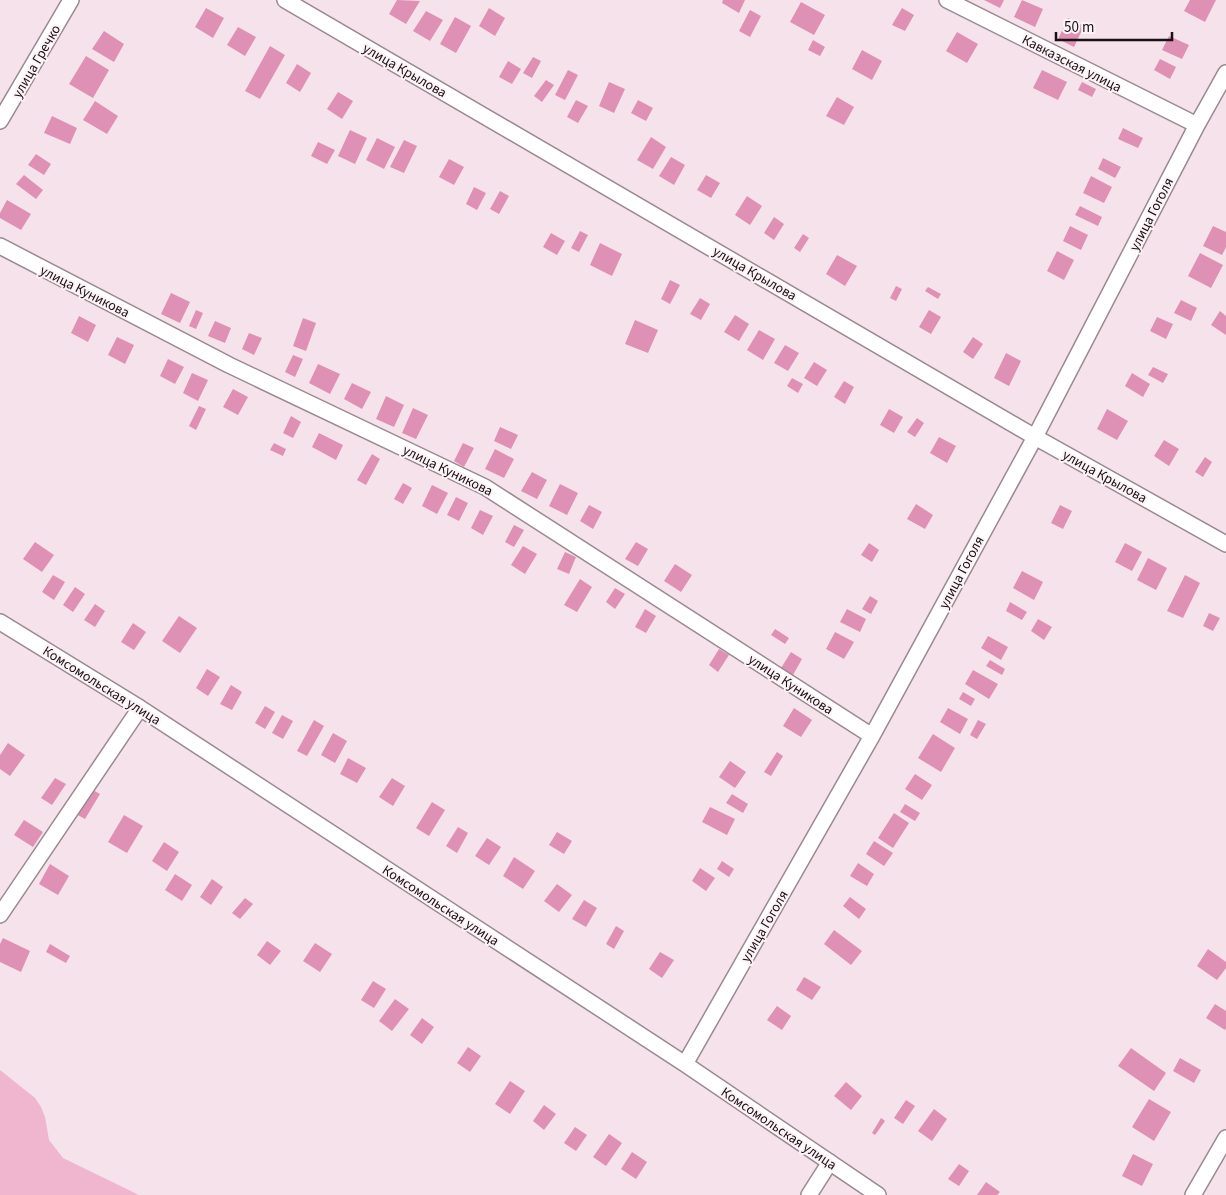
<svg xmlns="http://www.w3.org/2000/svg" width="1226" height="1195" font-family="'Source Sans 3',sans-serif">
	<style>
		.green { fill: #f0b5cf }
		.building { fill: #df91b5 }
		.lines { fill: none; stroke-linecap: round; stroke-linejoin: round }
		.street-casing { stroke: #9b8991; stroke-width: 18 }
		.street { stroke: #fff; stroke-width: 15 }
		.labels { text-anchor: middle; stroke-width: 4; stroke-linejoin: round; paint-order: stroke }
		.street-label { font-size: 14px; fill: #181214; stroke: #fdf2f6 }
	</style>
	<rect width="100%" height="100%" fill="#f6e2ea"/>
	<path class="green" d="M0,1070L35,1098L41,1107L45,1117L49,1140L63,1158L139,1195H0Z"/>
	<path class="building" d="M397,0L420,1L406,24L389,14Z
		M723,0H745L739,13L722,3Z
		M984,0H1004L1000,8Z
		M1022,0L1043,9L1035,27L1014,17Z
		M1190,0H1216L1205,22L1184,11Z
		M801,2L825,15L814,35L790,22Z
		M206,8L224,18L213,38L195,27Z
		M489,8L505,18L495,36L479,26Z
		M902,8L914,15L905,31L892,25Z
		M750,10L761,16L750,37L739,31Z
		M426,11L443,20L430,41L413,31Z
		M455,17L471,26L456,53L440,44Z
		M1068,18L1084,26L1074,47L1058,39Z
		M238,27L256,37L245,56L227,45Z
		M104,31L124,44L114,62L92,49Z
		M957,32L978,44L967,63L946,51Z
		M1169,36L1189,45L1182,59L1162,50Z
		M813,40L825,47L820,56L808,50Z
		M270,46L285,55L260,99L245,91Z
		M862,50L882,61L872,80L852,69Z
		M86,56L109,70L93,98L69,84Z
		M533,57L541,61L532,78L523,73Z
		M1160,59L1176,67L1170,79L1154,70Z
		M508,61L521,69L512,84L499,77Z
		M297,64L311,73L300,92L286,83Z
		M568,70L578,75L565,100L555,95Z
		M1042,70L1067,82L1058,100L1033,88Z
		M546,80L554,85L542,102L534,96Z
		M609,82L625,89L614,113L599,106Z
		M1082,82L1096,89L1092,97L1078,90Z
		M338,92L353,101L342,119L327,109Z
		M837,97L854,107L844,125L826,116Z
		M576,100L588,106L578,123L567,117Z
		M638,100L653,108L646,121L631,113Z
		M95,101L118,116L107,134L83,120Z
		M52,116L77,128L70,144L44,133Z
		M1123,128L1143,138L1138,148L1118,139Z
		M350,130L367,138L355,164L338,156Z
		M651,137L666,147L653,169L637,160Z
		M377,138L395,147L384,169L366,160Z
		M404,140L417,146L404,173L390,167Z
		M318,142L335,150L327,164L311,156Z
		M36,154L51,164L44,175L28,165Z
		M671,157L685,165L674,185L659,176Z
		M1103,158L1121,167L1115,178L1098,169Z
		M449,159L464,167L454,185L439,177Z
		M24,175L43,190L36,199L16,184Z
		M706,175L720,183L711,198L697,190Z
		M1091,176L1112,187L1104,203L1083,193Z
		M474,187L486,193L477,210L466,204Z
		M500,191L509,196L499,214L490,209Z
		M747,196L762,206L750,225L735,215Z
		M7,200L31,214L21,230L0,218V213Z
		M1080,206L1102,217L1098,226L1075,215Z
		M774,217L784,224L774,240L764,233Z
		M1070,226L1088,235L1081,250L1063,241Z
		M1213,226L1226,232V247L1222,255L1203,246Z
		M580,231L588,235L579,252L571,248Z
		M551,233L565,241L557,255L543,247Z
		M803,234L809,238L800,252L794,248Z
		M600,243L622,254L612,276L590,265Z
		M1057,251L1074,260L1064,280L1047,271Z
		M1200,253L1223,265L1211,288L1188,276Z
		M837,255L857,266L845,286L826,274Z
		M670,280L680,285L670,304L661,299Z
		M896,286L902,289L896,301L890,298Z
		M928,287L941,294L938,299L925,291Z
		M171,293L190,302L180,323L161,314Z
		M700,298L710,304L701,320L690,314Z
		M1181,300L1197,308L1191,321L1174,313Z
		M196,310L203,313L196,329L189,326Z
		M929,310L941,317L931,334L919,327Z
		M1220,311L1226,316V335L1211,325Z
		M735,315L749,324L739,341L724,332Z
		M79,316L96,325L88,342L71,333Z
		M1157,317L1173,324L1166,339L1150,331Z
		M303,318L316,323L306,351L293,346Z
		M635,320L658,330L648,353L625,344Z
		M215,321L231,328L225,343L208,336Z
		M759,330L775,339L763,360L747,350Z
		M249,333L262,338L254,355L242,349Z
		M117,337L134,345L125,364L108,355Z
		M973,337L983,344L973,359L963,352Z
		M785,345L799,353L788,371L774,363Z
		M1006,353L1021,361L1009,386L994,378Z
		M293,355L303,359L295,377L285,372Z
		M168,359L184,367L175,384L160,376Z
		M814,362L827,370L817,386L804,378Z
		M318,364L340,374L330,394L309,383Z
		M1153,367L1168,374L1163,383L1148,375Z
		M192,373L208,380L198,401L183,393Z
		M1132,373L1150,384L1143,397L1125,386Z
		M792,378L803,384L798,393L787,386Z
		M844,381L854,387L845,404L834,397Z
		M352,383L371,392L362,409L344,399Z
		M233,389L248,397L238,415L223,407Z
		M386,396L404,405L394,427L376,419Z
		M199,406L206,409L196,430L189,426Z
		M413,408L428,415L416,439L402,433Z
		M889,409L903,417L894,433L880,425Z
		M1107,409L1128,421L1117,440L1097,429Z
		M291,416L301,422L293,438L283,433Z
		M917,418L924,423L915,437L907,432Z
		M500,427L518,435L511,449L494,441Z
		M319,433L343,445L336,460L312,447Z
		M939,437L956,446L947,463L930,453Z
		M1164,440L1179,449L1169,466L1154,456Z
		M274,443L286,449L283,456L270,450Z
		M463,443L474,448L464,467L454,461Z
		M495,449L514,459L504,478L485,469Z
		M372,454L380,459L366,485L357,480Z
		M1205,457L1212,462L1203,477L1195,472Z
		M532,472L547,480L537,499L521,491Z
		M403,483L412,488L403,504L394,499Z
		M560,484L578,493L567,515L549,506Z
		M432,485L448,493L437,514L422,506Z
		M456,497L468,503L459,521L447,515Z
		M916,504L933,515L925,529L907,519Z
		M589,505L602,512L593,529L580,521Z
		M1060,505L1072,511L1063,529L1051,523Z
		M480,510L493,516L483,535L471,528Z
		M514,525L524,530L514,547L505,542Z
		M35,542L54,555L42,572L23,559Z
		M636,542L648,549L638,566L625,559Z
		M869,543L879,550L872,562L861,555Z
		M1125,543L1142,552L1132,571L1115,562Z
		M523,546L537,554L525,574L511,565Z
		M565,552L576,557L569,574L557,569Z
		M1148,558L1167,568L1156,590L1137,580Z
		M675,564L692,575L681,592L664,581Z
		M1022,571L1043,582L1034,600L1013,588Z
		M53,575L65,582L54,600L42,592Z
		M1185,575L1200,583L1183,618L1167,611Z
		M580,579L592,587L577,612L564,605Z
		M75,587L85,594L73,612L63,605Z
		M615,588L625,594L615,609L606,602Z
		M870,596L878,601L871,614L862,609Z
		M1010,602L1027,612L1022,620L1006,611Z
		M95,604L105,611L95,627L84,620Z
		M645,609L656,616L646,633L635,627Z
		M847,609L866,619L860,632L840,622Z
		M1209,613L1220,618L1213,631L1203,626Z
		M179,616L197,628L180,653L162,641Z
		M1038,619L1052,627L1044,640L1031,631Z
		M133,623L146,632L134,650L121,642Z
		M775,629L789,638L785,644L771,635Z
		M835,632L854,642L844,659L826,649Z
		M988,636L1008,647L1001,660L981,648Z
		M719,649L729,655L718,672L709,665Z
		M791,652L802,659L793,675L781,668Z
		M990,660L1005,669L1002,675L986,666Z
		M207,669L220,677L208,696L196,688Z
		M973,670L998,684L989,699L965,684Z
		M231,685L242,692L232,710L220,704Z
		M963,692L975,699L971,706L959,699Z
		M265,706L275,712L265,729L255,723Z
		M794,708L812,720L801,737L783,726Z
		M948,708L968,719L960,734L940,722Z
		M282,715L293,721L283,739L272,733Z
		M314,720L324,726L307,756L297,751Z
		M978,720L986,724L977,739L970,735Z
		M333,733L347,741L335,763L321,755Z
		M933,734L955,748L941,772L918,758Z
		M8,743L25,755L10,776L0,769V755Z
		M777,752L783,756L771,776L764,772Z
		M348,758L366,768L357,783L340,774Z
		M730,761L746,772L735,788L719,777Z
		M915,774L932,785L922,800L905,789Z
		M55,778L66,784L52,805L41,798Z
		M392,778L405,786L393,806L379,797Z
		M91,789L100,794L85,819L76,814Z
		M732,794L748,804L743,813L726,803Z
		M432,802L445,810L429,836L416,828Z
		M905,804L920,813L915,821L900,812Z
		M710,807L735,819L727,835L702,822Z
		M894,813L909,823L893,848L878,838Z
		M124,815L143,826L127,853L108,842Z
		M24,820L43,832L33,847L14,835Z
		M458,827L468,833L457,853L446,846Z
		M557,832L572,841L564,854L549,845Z
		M487,838L501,847L489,865L475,856Z
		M874,841L893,853L884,866L866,854Z
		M164,842L179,852L167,871L152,861Z
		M514,857L535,871L523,889L503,876Z
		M722,861L734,869L729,877L717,869Z
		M858,863L874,874L867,886L850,876Z
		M50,864L69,876L58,895L39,884Z
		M700,868L715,878L706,891L692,881Z
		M175,874L192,885L182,901L165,890Z
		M212,879L223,887L211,905L200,897Z
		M557,884L572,895L559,912L544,901Z
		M850,897L866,909L859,919L843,906Z
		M245,898L253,904L240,919L232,913Z
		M584,900L597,908L586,927L572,919Z
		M616,926L624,931L614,949L606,944Z
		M834,930L862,951L851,965L824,944Z
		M3,938L30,951L21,972L0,962V944Z
		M267,941L281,951L270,965L257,955Z
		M315,943L332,954L320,972L303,961Z
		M50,944L70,956L66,963L46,952Z
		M1208,949L1226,962V968L1217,980L1197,966Z
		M660,952L674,960L662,978L649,969Z
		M804,977L821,987L812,1000L796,990Z
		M373,981L386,989L374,1008L361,1000Z
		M395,999L409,1009L392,1031L379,1021Z
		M1215,1004L1226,1011V1028L1225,1030L1206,1018Z
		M777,1006L791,1016L782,1030L767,1020Z
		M422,1018L434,1027L422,1044L410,1035Z
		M468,1047L481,1056L470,1072L457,1063Z
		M1131,1048L1166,1073L1154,1091L1118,1066Z
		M1180,1058L1201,1070L1194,1083L1173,1071Z
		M510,1081L525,1091L510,1114L495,1104Z
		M846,1082L862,1096L851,1110L834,1096Z
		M1149,1099L1171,1112L1154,1141L1132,1127Z
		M906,1100L915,1106L903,1124L894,1118Z
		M544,1105L556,1114L544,1130L533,1121Z
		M934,1109L947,1119L932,1141L918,1131Z
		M881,1118L885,1121L875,1135L872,1133Z
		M575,1127L587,1135L576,1151L564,1143Z
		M609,1134L622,1143L606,1166L593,1157Z
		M632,1152L647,1162L636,1179L621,1169Z
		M1133,1154L1153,1164L1142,1186L1122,1176Z
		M959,1164L969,1171L959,1186L948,1179Z
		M986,1182L1000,1192L997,1195H977Z"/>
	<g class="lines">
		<g class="street-casing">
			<path id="street" d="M285,0L1035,437L1226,544
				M947,0L1197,125
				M0,121L71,0
				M0,246L229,365L485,487L872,736
				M0,622L140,708L685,1064L878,1195
				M0,915L140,708
				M685,1064L872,736L1035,437L1197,125L1226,73
				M809,1195L830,1162
				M1193,1195L1226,1138"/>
		</g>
		<use href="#street" class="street"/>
	</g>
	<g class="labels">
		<g class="street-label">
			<text transform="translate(36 61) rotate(-60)" y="5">улица Гречко</text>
			<text transform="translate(1072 63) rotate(27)" y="5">Кавказская улица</text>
			<text transform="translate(405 70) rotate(30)" y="5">улица Крылова</text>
			<text transform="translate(1151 214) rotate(-63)" y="5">улица Гоголя</text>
			<text transform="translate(755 273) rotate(30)" y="5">улица Крылова</text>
			<text transform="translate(85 291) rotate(27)" y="5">улица Куникова</text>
			<text transform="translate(448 470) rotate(26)" y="5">улица Куникова</text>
			<text transform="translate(1105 476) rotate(29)" y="5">улица Крылова</text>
			<text transform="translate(961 572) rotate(-62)" y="5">улица Гоголя</text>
			<text transform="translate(791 684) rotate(33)" y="5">улица Куникова</text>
			<text transform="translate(102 685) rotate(32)" y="5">Комсомольская улица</text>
			<text transform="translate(441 905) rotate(33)" y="5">Комсомольская улица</text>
			<text transform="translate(764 926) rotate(-60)" y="5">улица Гоголя</text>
			<text transform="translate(779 1128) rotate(34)" y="5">Комсомольская улица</text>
		</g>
	</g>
	<path d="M1056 32v8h116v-8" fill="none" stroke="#181214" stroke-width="2.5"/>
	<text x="1064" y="32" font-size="15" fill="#181214" stroke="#fdf2f6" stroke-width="4" paint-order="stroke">50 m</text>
</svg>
